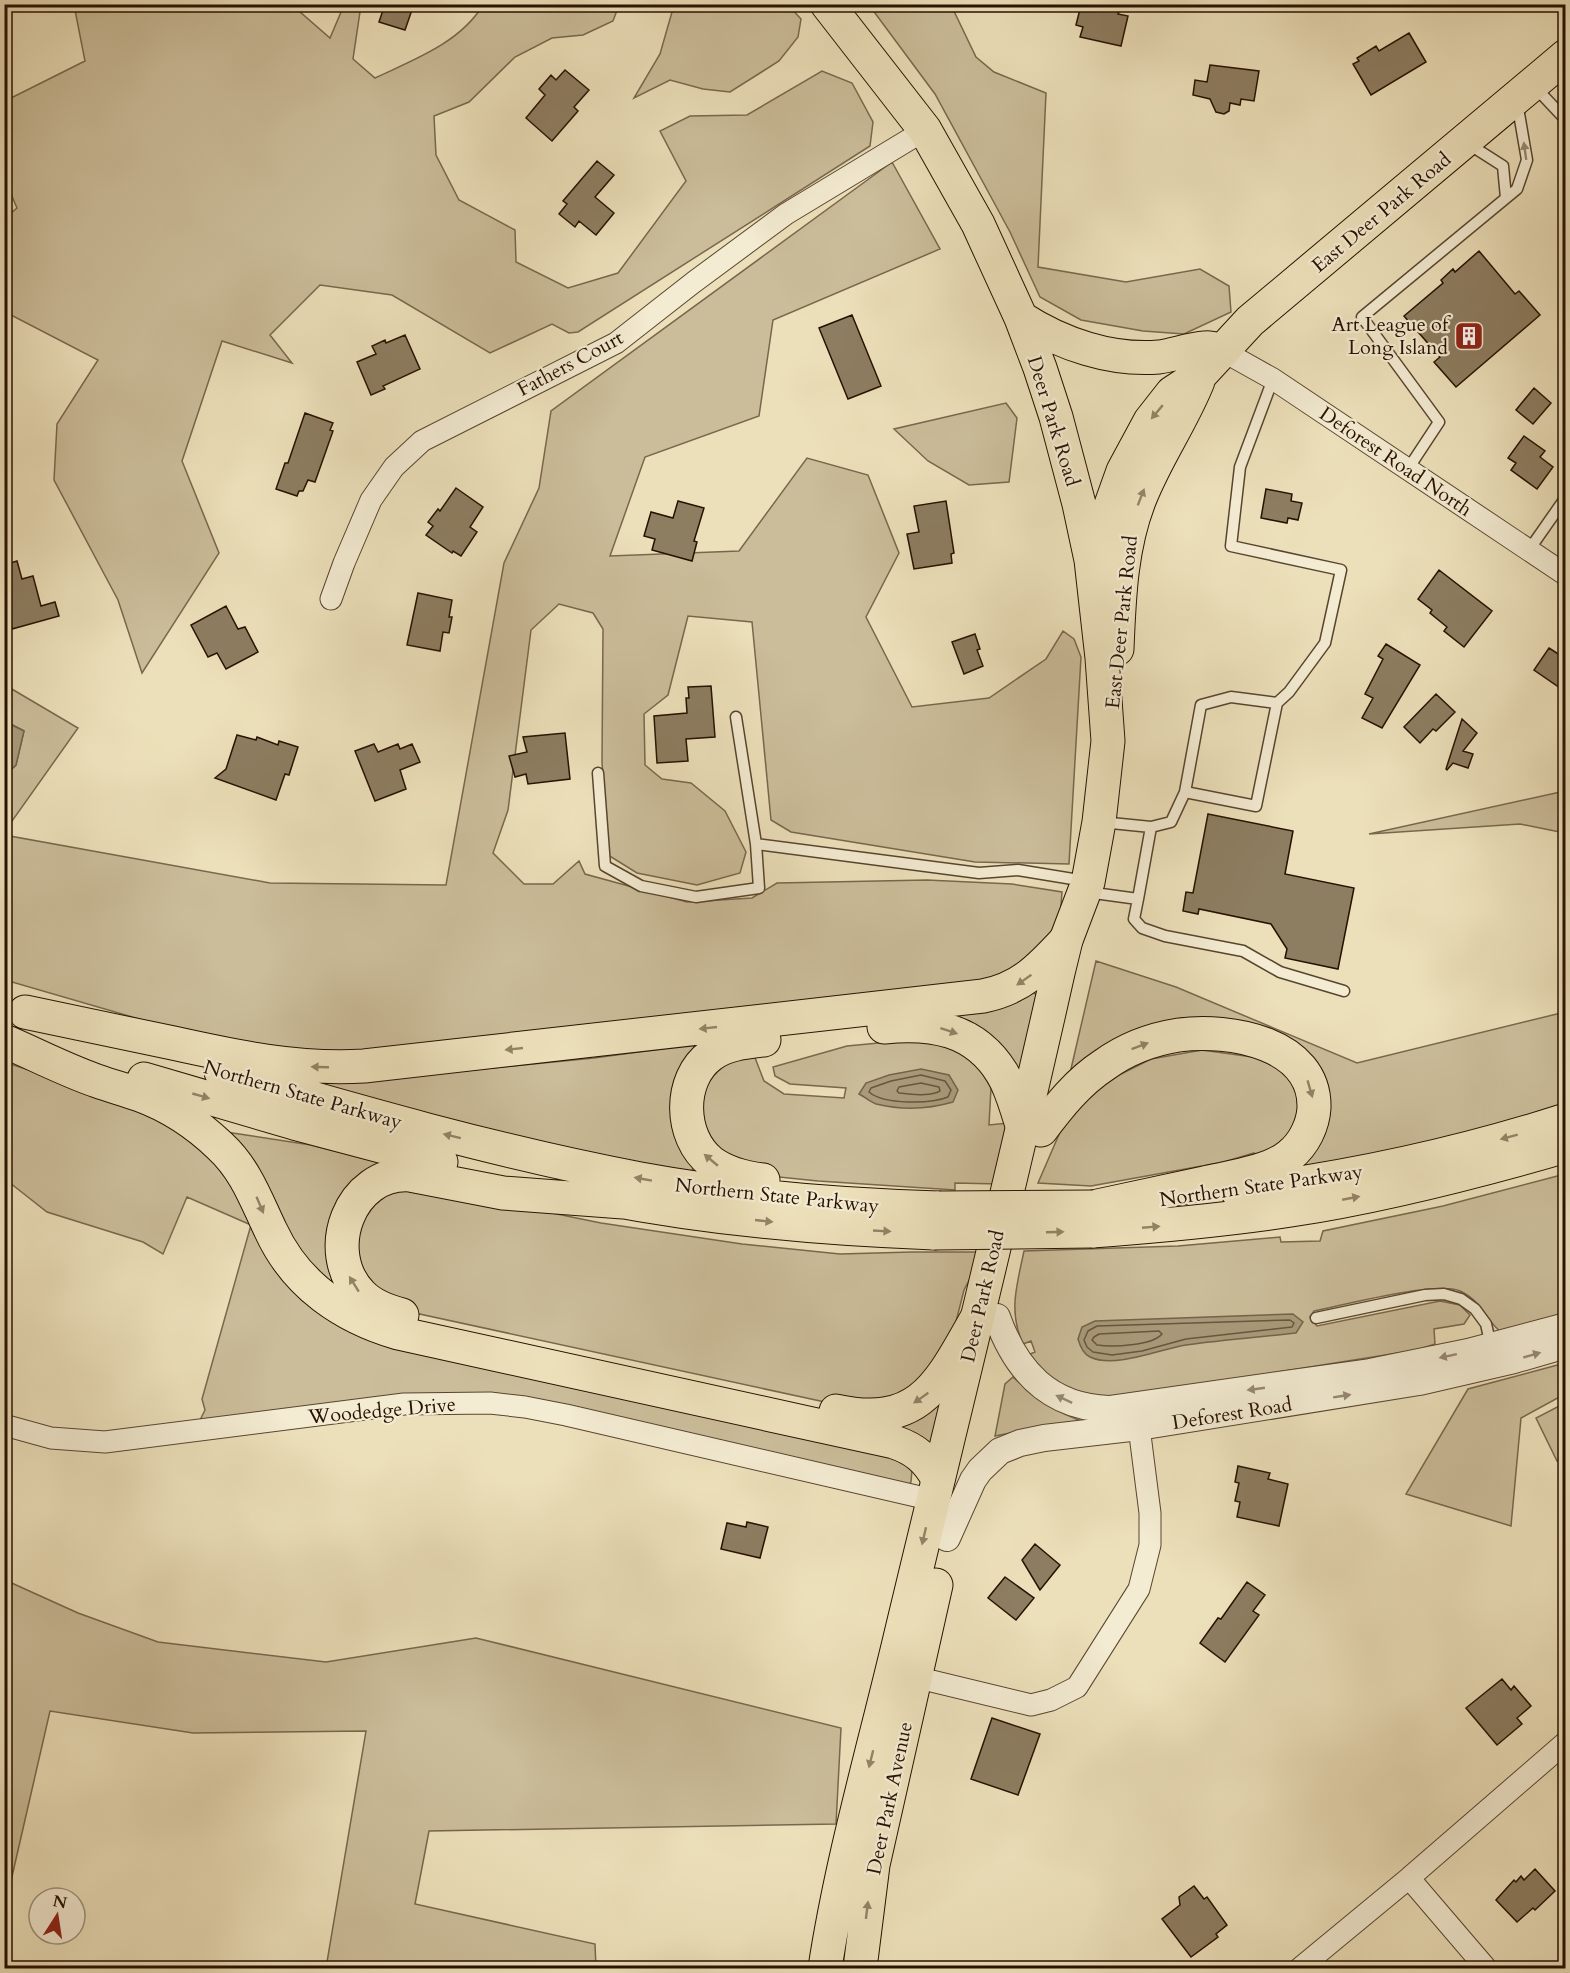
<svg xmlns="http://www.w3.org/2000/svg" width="1570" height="1973" font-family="Cardo,serif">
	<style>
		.green { fill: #cbbd9a; stroke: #79674d; stroke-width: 1.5 }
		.water { fill: #a99a7b; stroke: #75634a; stroke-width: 1.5 }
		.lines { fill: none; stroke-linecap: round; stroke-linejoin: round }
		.shore { stroke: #68563e; stroke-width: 1.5 }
		.building { fill: #8d7d61; stroke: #271100; stroke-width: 1.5 }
		.service-casing { stroke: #58452e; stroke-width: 13 }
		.minor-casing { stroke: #58452e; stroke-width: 23 }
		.tertiary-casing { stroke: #58452e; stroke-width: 28 }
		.primary-casing { stroke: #271100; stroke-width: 35 }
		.motorway-casing { stroke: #271100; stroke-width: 35 }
		.service { stroke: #f3ebd2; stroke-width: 10 }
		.minor { stroke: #f3ebd2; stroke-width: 21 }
		.tertiary { stroke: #f3ebd2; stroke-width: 26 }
		.primary { stroke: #ece0ba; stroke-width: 33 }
		.motorway { stroke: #ece0ba; stroke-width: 33 }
		.motorway-bridge-casing { stroke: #271100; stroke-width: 35; stroke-linecap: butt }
		.motorway-bridge { stroke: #ece0ba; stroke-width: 33 }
		.oneway { fill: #978974 }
		.oneway2 { fill: #938366 }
		.labels { text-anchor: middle; stroke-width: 4.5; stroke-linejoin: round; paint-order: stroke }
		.street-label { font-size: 20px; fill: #271100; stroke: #f3ebd2 }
		.poi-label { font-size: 20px; fill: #271100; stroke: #f3ebd2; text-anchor: end }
	</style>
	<rect width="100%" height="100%" fill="#ece0ba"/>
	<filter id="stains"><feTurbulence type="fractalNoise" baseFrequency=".00333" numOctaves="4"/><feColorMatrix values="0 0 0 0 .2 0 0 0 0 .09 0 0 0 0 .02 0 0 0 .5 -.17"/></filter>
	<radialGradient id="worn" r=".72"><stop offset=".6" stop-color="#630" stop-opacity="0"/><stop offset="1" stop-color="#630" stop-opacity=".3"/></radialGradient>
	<path class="green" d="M74,5H297L299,11L330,38L344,5H361L353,59L375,78C413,60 460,43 483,5H619L613,21L583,35L552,38L515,57L469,102L434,116L436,155L459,200L515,230L516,262L568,288L618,273L686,181L660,131L690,116L747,115L822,71L852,83L873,122L870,146L578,332L569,333L552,324L490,353L392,295L320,285L270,335L292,363L222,341L182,461L219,553L142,673L118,600L54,480L57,424L98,360L9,314L5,296V218L17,208L5,180V101L85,61Z
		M674,5H788L801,19L798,37L779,61L730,92L703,89L670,80L634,98L660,54Z
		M869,5H951L976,57L994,72L1046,93L1038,267L1126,282L1200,269L1229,286L1231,312L1184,334L1143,331L1081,320L1040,297L1010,232L935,94Z
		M892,162L940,249L773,320L759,416L645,457L610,556L739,551L807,458L868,475L899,553L866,617L912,707L989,698L1046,659L1063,631L1074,639L1081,657L1069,864L975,862L791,832L771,820L752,622L688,616L668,695L644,714L645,765L662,779L691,783L725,811L746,852L740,873L697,885L637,873L608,855L602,762L603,629L593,613L559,604L531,630L508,810L493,853L524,884H553L579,861L585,874L687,902L752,898L777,883L927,880L1012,884L1062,892L1060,918L1049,946L1006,983L377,1058L215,1041L5,980L4,835L270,883L446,885L504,563L539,488L551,411Z
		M1006,403L1017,418L1009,482L969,485L928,461L894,429Z
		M5,685L78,728L5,831V775L16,765L24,731L5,721Z
		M1565,791V833L1520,824L1369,834Z
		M1096,961L1176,987L1357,1063L1565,1012V1112L1302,1172L1298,1166L1320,1144L1326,1116L1262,1035L1077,1070L1071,1069Z
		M1034,993L1039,996L1025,1076L952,1013Z
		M921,1039L957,1046L979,1067L991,1088L989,1125L1008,1123L999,1184L955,1183V1190L818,1181L759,1175L721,1156L701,1132L699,1095L717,1068L737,1058L754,1055L764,1081L784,1094L844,1098L846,1088L790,1084L775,1076L773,1067L847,1046Z
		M705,1043L696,1164L690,1173L627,1165L308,1085L311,1077L433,1074L594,1058Z
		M1202,1050L1260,1058L1291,1075L1305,1102L1302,1131L1259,1162L1254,1153L1224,1162L1091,1186L1038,1183L1067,1116L1101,1084L1151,1059Z
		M4,1062L123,1100L166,1120L211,1154L314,1305L905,1459L912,1470L911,1482L908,1485L477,1394L198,1424L205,1410L202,1399L251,1225L187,1197L163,1254L143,1242L47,1212L5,1179Z
		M226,1132L311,1145L389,1165L364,1183L341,1282L329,1296Z
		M1565,1174V1314L1502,1333C1485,1320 1482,1301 1460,1291C1435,1281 1344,1305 1314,1311L1310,1317L1317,1326L1440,1301L1460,1305L1470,1315L1464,1324L1434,1329L1435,1344L1417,1350L1152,1392L1103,1398L1069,1391L1044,1374L1030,1354L1035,1352L1031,1341L1023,1344C1008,1311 1017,1285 1024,1251L1178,1246L1280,1237L1281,1242L1320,1241L1323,1231L1443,1206Z
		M419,1186L601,1223L742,1244L840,1254L912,1252H982L981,1258L964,1290L947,1357L905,1401L834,1404L392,1308L354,1259L358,1224L381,1195Z
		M1565,1363V1394L1521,1418L1511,1526L1406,1494L1468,1389Z
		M1013,1377C1040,1402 1054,1411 1089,1424L1036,1428L995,1436L1005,1384Z
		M943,1400L932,1444L893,1427Z
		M1565,1403V1457L1557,1461L1536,1418Z
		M5,1580L78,1613L158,1642L326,1662L476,1638L841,1728L836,1824L429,1831L415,1904L595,1944L596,1968H326L366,1731L193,1733L50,1711L5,1907Z"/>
	<path class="water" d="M4,721L24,731L16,765L5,775Z
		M921,1069L949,1075L958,1090L953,1102C929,1109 901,1110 876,1104C870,1102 865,1097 859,1094L866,1083L889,1075Z
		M1293,1314L1303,1322L1296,1333C1260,1337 1222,1340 1186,1345C1160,1349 1115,1369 1090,1357C1083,1354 1080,1346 1078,1339L1082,1327L1095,1321Z"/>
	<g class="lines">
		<path class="shore" d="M921,1075L945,1081L951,1090L948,1097C931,1104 884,1105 869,1092L871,1088L891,1081Z
			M921,1083L939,1087L940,1091C929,1097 913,1094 899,1093L897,1091L899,1087Z
			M1290,1320L1294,1323L1292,1327L1186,1339L1142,1351L1112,1355L1093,1352L1087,1347L1084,1340L1088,1331L1097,1326Z
			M1159,1331L1162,1334C1152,1346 1112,1347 1097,1345L1092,1340L1094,1337L1099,1334Z"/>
	</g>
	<path class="building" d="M385,4H414L405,30L379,22Z
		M1081,5L1119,12L1118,14L1128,16L1121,46L1080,37L1083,27L1076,25Z
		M1409,33L1426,62L1371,95L1353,64L1359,61L1357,58L1376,46L1379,51Z
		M1210,65L1259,71L1254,101L1241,99L1240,105L1230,103L1229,111L1224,114L1216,112L1210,99L1193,95L1195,80L1207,82Z
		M565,70L589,90L574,107L578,111L552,141L526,118L545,95L539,89L551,75L556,80Z
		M597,161L614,175L595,197L614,213L596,235L579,221L575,227L559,214L567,204L563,201Z
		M1479,251L1515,294L1519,291L1540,315L1456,387L1434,362L1440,357L1404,316L1443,283L1441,280L1453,269L1455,272Z
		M852,315L881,386L848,399L819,328Z
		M405,335L420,369L383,386L385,389L371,395L357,362L376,354L372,346L385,340L386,343Z
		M1534,388L1551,403L1533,424L1516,410Z
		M305,413L333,423L330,430L333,431L315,482L308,480L303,491H299L297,496L276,489L285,463H288Z
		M1524,436L1545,451L1540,457L1553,467L1537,489L1511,470L1516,463L1508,458Z
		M456,488L483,507L470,527L477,532L461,556L453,551L452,553L426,535L433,526L428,522L438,509L440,511Z
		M1266,489L1292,494L1291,501L1302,503L1298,520L1288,518L1287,523L1261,518Z
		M678,501L704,508L694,541L697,542L692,561L652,550L655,539L644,536L651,512L673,518Z
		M946,501L954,553L951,554L952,563L914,569L907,534L919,532L914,506Z
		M17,561L22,579L33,576L41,606L55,602L59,616L12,629L4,602V565Z
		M1439,570L1492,611L1464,647L1444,631L1447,627L1430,613L1432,610L1418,599Z
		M418,593L452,600L449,617H452L449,633L443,632L440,651L407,645Z
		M226,606L238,629L245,627L258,652L226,669L217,653L208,657L191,625Z
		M975,634L980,649L977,650L983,666L964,674L952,642Z
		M1386,644L1420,665L1382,728L1362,718L1373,698L1365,694L1383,659L1378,656Z
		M1549,648L1566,659V692L1534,670Z
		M711,686L715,737L686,739L688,761L657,763L654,716L687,713L686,698H689L688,687Z
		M1436,694L1455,712L1436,731L1433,729L1420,743L1404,727Z
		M1462,719L1477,733L1463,751L1473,754L1468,768L1453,763L1447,770L1446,769Z
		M565,733L570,779L528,784L526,774L515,777L509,756L527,752L523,737Z
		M237,735L256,740L257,737L278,745L279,741L298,747L289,775L285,774L276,800L215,778L226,769Z
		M374,744L378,752L398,744L400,749L412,744L420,762L400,770L406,789L375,801L355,751Z
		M1208,814L1293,831L1285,874L1354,888L1338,969L1285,958L1287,949L1271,924L1199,909L1198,914L1183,911L1186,892L1193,893Z
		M1238,1466L1270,1473L1268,1479L1288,1484L1279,1526L1237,1517L1240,1502L1235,1501L1239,1483L1235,1482Z
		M747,1522L768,1527L760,1558L721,1549L727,1523L746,1527Z
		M1035,1544L1060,1565L1040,1590L1022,1560Z
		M1005,1577L1034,1598L1016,1620L988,1598Z
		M1247,1582L1265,1595L1253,1611L1259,1615L1225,1662L1200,1643L1218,1618L1221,1619Z
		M1502,1679L1511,1690L1514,1686L1531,1706L1517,1718L1522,1724L1497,1745L1466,1708Z
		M992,1718L1040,1734L1018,1795L971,1779Z
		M1535,1869L1555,1891L1535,1910L1533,1908L1517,1922L1496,1900L1514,1880L1516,1882L1521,1876L1524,1880Z
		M1194,1886L1204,1899L1207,1897L1227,1925L1216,1934L1218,1937L1191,1957L1162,1919L1180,1905L1179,1897Z"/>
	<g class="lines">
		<g class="service-casing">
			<path id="service" d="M1534,86L1566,120
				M1467,143L1503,166L1506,198
				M1408,469L1439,422L1362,317L1517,189L1527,160L1517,102
				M1529,550L1566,497
				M736,717L756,844L979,873L1018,870L1085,881
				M598,773L605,866L641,886L696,897L759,888L756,844
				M1185,792L1256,806L1277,703
				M1101,822L1151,827L1171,822L1185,792L1201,705L1231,697L1277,703L1289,692L1325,643L1341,570L1231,546L1240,467L1273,379
				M1087,892L1138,899L1151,827
				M1138,899L1134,919L1142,928L1165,936L1243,951L1280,972L1344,991
				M1316,1318L1425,1295L1444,1294L1461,1299L1475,1309L1486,1324L1491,1346"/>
		</g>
		<g class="minor-casing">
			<path id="minor" d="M1223,351L1273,379L1566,575
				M331,599L344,563L371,500L394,467L422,441L616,343L694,282L786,214L925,130
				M4,1425L51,1438L105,1442L404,1404L490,1403L525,1407L566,1415L933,1500
				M915,1677L1031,1705L1051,1700L1077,1687L1139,1589L1150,1545V1513L1139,1427
				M1409,1878L1486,1968
				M1300,1968L1409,1878L1566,1742"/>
		</g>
		<g class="tertiary-casing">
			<path id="tertiary" d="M997,1317C1016,1371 1049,1407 1109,1409L1370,1372L1468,1352L1566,1326
				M947,1538L973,1480L980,1470L1000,1451L1020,1443L1044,1438L1139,1427L1419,1382L1514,1360L1566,1345"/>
		</g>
		<g class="primary-casing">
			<path id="primary" d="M1021,318C1061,344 1111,361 1159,357C1174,355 1189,349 1205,348C1211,347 1218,350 1223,351
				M1092,558L1123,471L1150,421L1172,393L1201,374L1250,321L1566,56
				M1117,649C1119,598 1121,544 1141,496C1157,456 1182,421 1198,381
				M825,1968C842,1857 874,1748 900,1638C953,1417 1008,1196 1058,973L1066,940L1088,882L1099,822L1108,741L1102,658L1091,560L1079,504L1056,417L1040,368L1021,318L978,224L925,130L827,4
				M860,1968L873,1865L936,1585"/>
		</g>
		<g class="motorway-casing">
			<path id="motorway" d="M25,1012C75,1022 124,1033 173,1043C236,1057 299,1070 364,1066L983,996C1022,988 1040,968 1066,940
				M884,1027C932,1022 975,1029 1002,1073C1012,1089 1016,1108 1022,1125
				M4,1041C35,1054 65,1070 97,1081C111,1086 126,1090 140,1095C170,1106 197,1124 220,1146C246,1170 256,1200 271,1231C296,1285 343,1317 398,1333L894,1442C915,1449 927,1459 938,1479
				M221,1072C359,1112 498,1152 640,1179C738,1197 839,1205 939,1208
				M144,1079L294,1123L441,1162
				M1041,1130C1059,1106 1078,1082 1104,1065C1126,1049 1153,1039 1179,1035C1229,1028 1316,1043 1314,1108C1313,1125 1304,1144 1290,1155C1270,1172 1230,1177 1204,1183C1167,1191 1130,1199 1093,1207
				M763,1180C746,1178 726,1173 711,1162C679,1137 678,1079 711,1055C725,1044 746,1042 764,1040
				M1238,1192C1348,1178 1460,1154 1566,1120
				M603,1198C711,1219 823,1229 934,1233
				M1092,1231C1159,1226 1225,1220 1291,1210C1384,1196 1476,1172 1566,1146
				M402,1315C387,1311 372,1306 361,1294C320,1252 350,1171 410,1175L503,1193L623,1202
				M836,1411C922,1430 941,1380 978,1316"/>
		</g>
		<use href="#service" class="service"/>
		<use href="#minor" class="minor"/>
		<use href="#tertiary" class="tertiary"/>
		<use href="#primary" class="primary"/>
		<use href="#motorway" class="motorway"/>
		<g class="motorway-bridge-casing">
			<path id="motorway-bridge" d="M939,1208L1093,1207
				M934,1233L1092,1231"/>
		</g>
		<use href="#motorway-bridge" class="motorway-bridge"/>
	</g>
	<defs><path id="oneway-solid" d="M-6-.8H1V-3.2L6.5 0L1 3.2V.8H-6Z" transform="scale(1.5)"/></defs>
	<g class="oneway">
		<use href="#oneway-solid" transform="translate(1525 151) rotate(-98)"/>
		<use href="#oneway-solid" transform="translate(1532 1355) rotate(-16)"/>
		<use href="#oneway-solid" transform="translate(1448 1356) rotate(168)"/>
		<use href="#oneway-solid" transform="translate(1256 1389) rotate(172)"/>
		<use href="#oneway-solid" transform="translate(1342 1396) rotate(-9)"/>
		<use href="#oneway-solid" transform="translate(1064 1399) rotate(-155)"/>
	</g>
	<g class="oneway2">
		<use href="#oneway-solid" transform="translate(1157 412) rotate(130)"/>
		<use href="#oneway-solid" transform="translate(1141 497) rotate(-69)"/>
		<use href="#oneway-solid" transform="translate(1024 980) rotate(145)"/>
		<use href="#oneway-solid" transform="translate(708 1028) rotate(174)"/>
		<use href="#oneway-solid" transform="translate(949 1031) rotate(18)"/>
		<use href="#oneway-solid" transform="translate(1140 1046) rotate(-21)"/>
		<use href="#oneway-solid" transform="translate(514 1049) rotate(174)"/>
		<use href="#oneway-solid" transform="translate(320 1067) rotate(-178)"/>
		<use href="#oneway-solid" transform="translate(1310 1089) rotate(74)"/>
		<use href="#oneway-solid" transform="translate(201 1096) rotate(16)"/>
		<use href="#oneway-solid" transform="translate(452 1136) rotate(-166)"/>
		<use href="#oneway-solid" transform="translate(1509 1137) rotate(165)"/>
		<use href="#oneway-solid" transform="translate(711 1160) rotate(-140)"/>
		<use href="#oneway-solid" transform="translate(643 1179) rotate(-170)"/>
		<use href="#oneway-solid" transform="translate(1351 1198) rotate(-11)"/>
		<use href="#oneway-solid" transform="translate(260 1205) rotate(67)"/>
		<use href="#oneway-solid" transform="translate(764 1221) rotate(6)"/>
		<use href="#oneway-solid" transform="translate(1151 1227) rotate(-5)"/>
		<use href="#oneway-solid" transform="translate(882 1231) rotate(3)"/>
		<use href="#oneway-solid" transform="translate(1055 1232) rotate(-2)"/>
		<use href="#oneway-solid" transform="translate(354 1284) rotate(-122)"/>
		<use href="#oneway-solid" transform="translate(921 1398) rotate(145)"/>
		<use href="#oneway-solid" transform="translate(924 1536) rotate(103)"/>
		<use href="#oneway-solid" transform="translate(871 1759) rotate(104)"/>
		<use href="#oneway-solid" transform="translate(867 1910) rotate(-83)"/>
	</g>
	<defs>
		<g id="building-square" transform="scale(1.5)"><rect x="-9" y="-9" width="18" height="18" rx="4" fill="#8f2418" stroke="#f3ebd2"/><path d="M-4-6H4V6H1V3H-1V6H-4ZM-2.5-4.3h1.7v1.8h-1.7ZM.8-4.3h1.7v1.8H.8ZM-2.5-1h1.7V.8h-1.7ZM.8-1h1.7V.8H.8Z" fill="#fff"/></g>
	</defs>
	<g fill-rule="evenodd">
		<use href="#building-square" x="1469" y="336"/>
	</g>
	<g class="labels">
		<g class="street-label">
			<text transform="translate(1381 212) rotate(-40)" y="7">East Deer Park Road</text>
			<text transform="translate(570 363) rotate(-28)" y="7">Fathers Court</text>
			<text transform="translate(1054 421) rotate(73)" y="7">Deer Park Road</text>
			<text transform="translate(1396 461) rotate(34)" y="7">Deforest Road North</text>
			<text transform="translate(1121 622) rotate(-84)" y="7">East Deer Park Road</text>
			<text transform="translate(303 1094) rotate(16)" y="7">Northern State Parkway</text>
			<text transform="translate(1261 1185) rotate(-8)" y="7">Northern State Parkway</text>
			<text transform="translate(777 1195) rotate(6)" y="7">Northern State Parkway</text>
			<text transform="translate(982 1296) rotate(-77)" y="7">Deer Park Road</text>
			<text transform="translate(382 1410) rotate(-5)" y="7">Woodedge Drive</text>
			<text transform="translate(1232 1413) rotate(-9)" y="7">Deforest Road</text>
			<text transform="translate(889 1798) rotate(-78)" y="7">Deer Park Avenue</text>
		</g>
		<g class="poi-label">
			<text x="1448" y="331">Art League of<tspan x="1448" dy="23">Long Island</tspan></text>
		</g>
	</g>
	<rect width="1570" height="1973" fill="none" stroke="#ece0ba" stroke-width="24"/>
	<rect x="6" y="6" width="1558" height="1961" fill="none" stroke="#271100" stroke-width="3"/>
	<rect x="12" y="12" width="1546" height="1949" fill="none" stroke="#271100" stroke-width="1.5"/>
	<g transform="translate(57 1916) rotate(12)"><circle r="28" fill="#f3ebd2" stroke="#a1947e" stroke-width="1.5"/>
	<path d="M0-4.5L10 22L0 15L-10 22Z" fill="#8f2418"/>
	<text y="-9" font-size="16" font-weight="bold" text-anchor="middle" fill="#271100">N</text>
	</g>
	<rect width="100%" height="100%" filter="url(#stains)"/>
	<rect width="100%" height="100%" fill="url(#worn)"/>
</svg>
